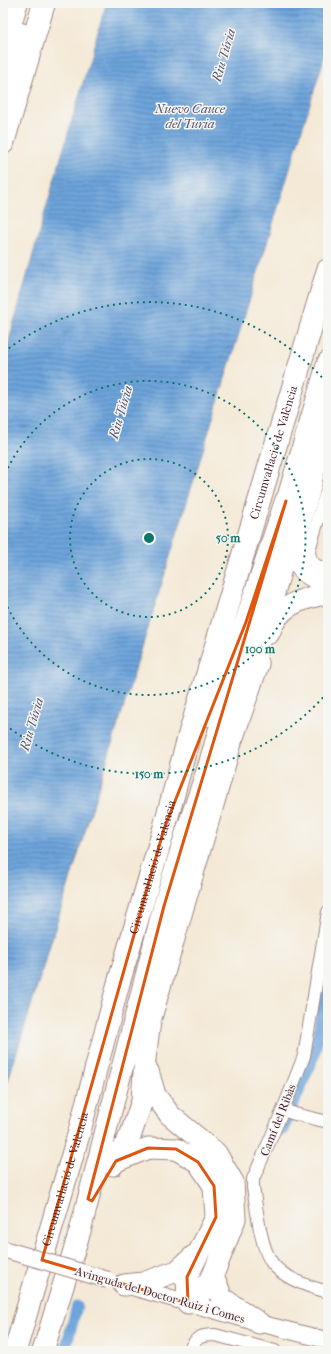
<svg xmlns="http://www.w3.org/2000/svg" width="331" height="1354" font-family="'IM FELL French Canon',serif">
	<style>
		.water { fill: url(#water-rules); stroke: #5c6283 }
		.pier { fill: #f4e9d6 }
		.lines { fill: none; stroke-linecap: round; stroke-linejoin: round }
		.canal { stroke: #6da4db; stroke-width: 11 }
		.minor-casing { stroke: #9f8480; stroke-width: 14 }
		.tertiary-casing { stroke: #9f8480; stroke-width: 18 }
		.trunk-casing { stroke: #9f8480; stroke-width: 23 }
		.motorway-casing { stroke: #9f8480; stroke-width: 24 }
		.minor { stroke: #fff; stroke-width: 12 }
		.tertiary { stroke: #fff; stroke-width: 16 }
		.trunk { stroke: #fff; stroke-width: 21 }
		.motorway { stroke: #fff; stroke-width: 22 }
		.tertiary-bridge-casing { stroke: #9f8480; stroke-width: 18; stroke-linecap: butt }
		.tertiary-bridge { stroke: #fff; stroke-width: 16 }
		.marked { fill: none; stroke: #e0560e; stroke-width: 3; stroke-linejoin: round }
		.ring { fill: none; stroke: #0f766e; stroke-width: 2; stroke-dasharray: 2 4 }
		.labels { text-anchor: middle; stroke-width: 3; stroke-linejoin: round; paint-order: stroke }
		.street-label { font-size: 12px; fill: #4a1f2b; stroke: #f6f6f2 }
		.water-label { font-size: 13px; font-style: italic; fill: #585471; stroke: #f6f6f2 }
		.centre { fill: #0f766e; stroke: #f6f6f2; stroke-width: 2 }
		.ring-label { font-size: 12px; text-anchor: middle; font-weight: bold; fill: #0f766e; stroke: #f6f6f2; stroke-width: 3; stroke-linejoin: round; paint-order: stroke }
	</style>
	<defs>
		<pattern id="water-rules" width="6" height="5" patternUnits="userSpaceOnUse"><rect width="6" height="5" fill="#6da4db"/><path d="M0 2.5h6" fill="none" stroke="#5c85b2"/></pattern>
	</defs>
	<rect width="100%" height="100%" fill="#f6f6f2"/>
	<filter id="ink" filterUnits="userSpaceOnUse"><feTurbulence type="fractalNoise" baseFrequency=".025" numOctaves="2"/><feDisplacementMap in="SourceGraphic" scale="8" xChannelSelector="R" yChannelSelector="G"/><feConvolveMatrix kernelMatrix="1 2 1 2 8 2 1 2 1" color-interpolation-filters="sRGB"/></filter>
	<filter id="wash" filterUnits="userSpaceOnUse"><feTurbulence type="fractalNoise" baseFrequency=".012" numOctaves="4" result="noise"/><feDisplacementMap in="SourceGraphic" scale="16" xChannelSelector="R" yChannelSelector="G"/><feGaussianBlur stdDeviation="0.9" result="paint"/><feColorMatrix in="noise" values="0 0 0 0 0 0 0 0 0 0 0 0 0 0 0 0 0 1.4 0 .05"/><feComposite in="paint" operator="in"/></filter>
	<g filter="url(#wash)">
		<rect width="100%" height="100%" fill="#f4e9d6"/>
		<path class="water" d="M106,3H328V47L3,1097V360L43,217Z"/>
		<path class="pier" d="M104,3H106L43,217L3,360V353L41,216Z
			M328,47V53L5,1098L3,1099Z"/>
		<g class="lines">
			<path class="canal" d="M283,1130L315,1053L328,972
				M65,1351L77,1306"/>
		</g>
	</g>
	<g filter="url(#ink)">
		<g class="lines">
			<g class="minor-casing">
				<path id="minor" d="M328,486L309,550C309,562 316,568 328,569
					M328,912L304,1056L283,1110L257,1170L253,1179V1188C257,1209 260,1246 272,1263C284,1279 309,1287 328,1292
					M283,1110L295,1114L328,1122
					M189,1351C196,1337 200,1335 215,1335L275,1351"/>
			</g>
			<g class="tertiary-casing">
				<path id="tertiary" d="M129,1286L259,1323L318,1338L328,1340"/>
			</g>
			<g class="trunk-casing">
				<path id="trunk" d="M3,50L17,3
					M328,415C321,444 314,473 306,502C302,517 292,542 296,557C300,571 314,580 328,581
					M282,517L328,362
					M269,633C279,604 301,599 328,593
					M250,677L301,499
					M233,737L258,664
					M148,1071L155,1095L170,1115L216,1153L233,1182L235,1219L213,1275L201,1293L188,1303
					M116,1161L131,1134L142,1101L145,1058L150,1021L231,743
					M113,1165L116,1161L148,1148L176,1149L198,1162L214,1186L216,1217L187,1277L188,1303
					M213,1275L222,1298L259,1323
					M124,1285L143,1283L177,1271L195,1255
					M43,1351L80,1231L164,906L188,827L209,765L243,649"/>
			</g>
			<g class="motorway-casing">
				<g id="motorway">
					<path d="M3,84L21,34"/>
					<path d="M3,143L44,3"/>
					<path d="M207,715L246,622L286,501"/>
					<path id="s1" d="M15,1351L79,1133L118,985L164,829L189,736L328,270"/>
				</g>
			</g>
			<use href="#minor" class="minor"/>
			<use href="#tertiary" class="tertiary"/>
			<use href="#trunk" class="trunk"/>
			<use href="#motorway" class="motorway"/>
			<g class="tertiary-bridge-casing">
				<path id="tertiary-bridge" d="M3,1249L108,1280"/>
			</g>
			<use href="#tertiary-bridge" class="tertiary-bridge"/>
		</g>
	</g>
	<path class="marked" d="M286,501L164,906L88,1199L92,1201L116,1161L148,1148L176,1149L198,1162L214,1186L216,1217L187,1277L188,1303L42,1260L164,829L246,622Z"/>
	<g class="ring">
		<circle cx="149" cy="538" r="79"/>
		<path d="M3 479A157 157 0 1 1 3 597"/>
		<path d="M327 693A236 236 0 0 1 4 724M4 352A236 236 0 0 1 327 383"/>
	</g>
	<g class="labels">
		<g class="street-label">
			<text dy="4" stroke="none"><textPath href="#s1" startOffset="935">Circumval·lació de València</textPath></text>
			<text dy="4" stroke="none"><textPath href="#s1" startOffset="503">Circumval·lació de València</textPath></text>
			<text transform="translate(278 1120) rotate(-68)" y="4">Camí del Ribàs</text>
			<text dy="4" stroke="none"><textPath href="#s1" startOffset="179">Circumval·lació de València</textPath></text>
			<text transform="translate(160 1295) rotate(16)" y="4">Avinguda del Doctor Ruiz i Comes</text>
		</g>
		<g class="water-label">
			<text transform="translate(223 55) rotate(-74)" y="5">Riu Túria</text>
			<text x="190" y="113">Nuevo Cauce<tspan x="190" dy="15">del Turia</tspan></text>
			<text transform="translate(120 412) rotate(-74)" y="5">Riu Túria</text>
			<text transform="translate(31 724) rotate(-74)" y="5">Riu Túria</text>
		</g>
	</g>
	<circle cx="149" cy="538" r="6" class="centre"/>
	<g class="ring-label">
		<text x="228" y="542">50 m</text>
		<text x="260" y="653">100 m</text>
		<text x="149" y="778">150 m</text>
	</g>
	<rect width="331" height="1354" fill="none" stroke="#f6f6f2" stroke-width="16"/>
</svg>
